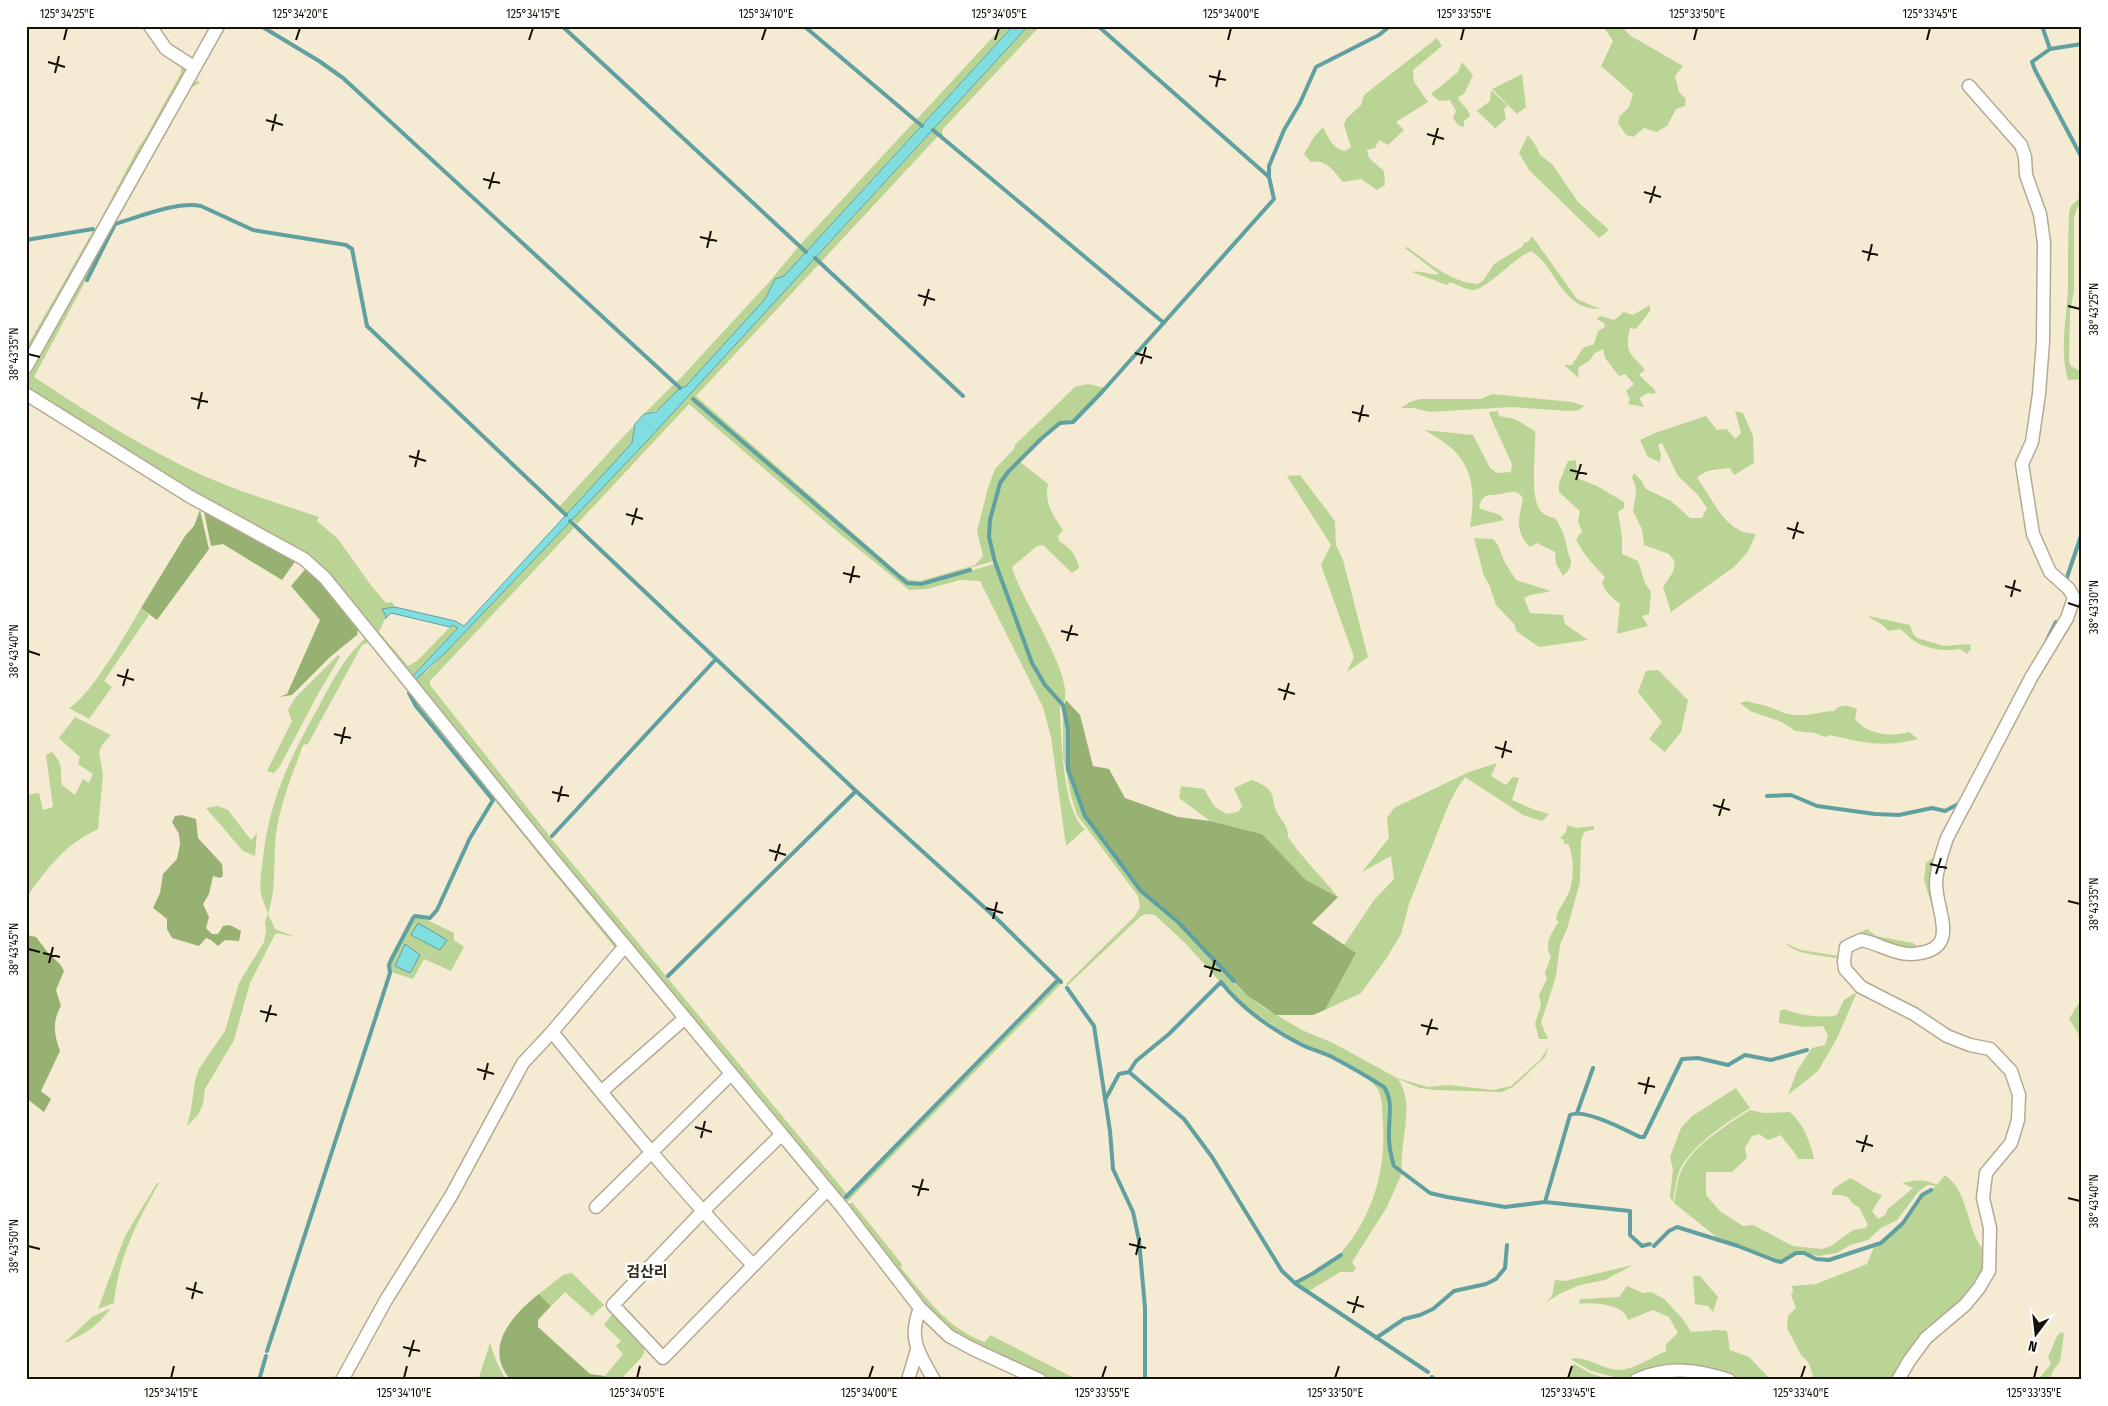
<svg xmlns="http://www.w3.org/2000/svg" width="2108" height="1406" font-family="'Fira Sans Condensed','Noto Sans KR',sans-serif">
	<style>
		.green { fill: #b9d495 }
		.forest { fill: #97b173 }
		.water { fill: #80dee1; stroke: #60a0a0 }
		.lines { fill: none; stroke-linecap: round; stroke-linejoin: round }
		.stream { stroke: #60a0a0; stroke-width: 4 }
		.minor-casing { stroke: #b4aa94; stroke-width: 15 }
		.minor { stroke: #fff; stroke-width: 12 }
		.ticks { fill: none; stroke: #151109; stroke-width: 2 }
		.labels { text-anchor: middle; stroke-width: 5; stroke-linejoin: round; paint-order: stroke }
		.quarter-label { font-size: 15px; font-weight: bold; fill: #332b18; stroke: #fff }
		.neatline { fill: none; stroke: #151109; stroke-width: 2 }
		.ticks-label { font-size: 12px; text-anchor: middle; fill: #151109 }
	</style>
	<rect width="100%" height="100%" fill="#f5ebd3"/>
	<path class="green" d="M1003,26H1013L923,124L917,119Z
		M1028,26H1040L942,130L943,138L939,132L933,129Z
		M1603,26H1621L1631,36L1683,66L1675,76L1679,92L1686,99L1685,106L1676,109L1667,126L1656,132L1644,128L1633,137L1626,135L1618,123L1620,116L1629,107L1633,94L1601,66L1613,41Z
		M1437,38L1442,46L1413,70L1414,82L1428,102L1396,122L1404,130L1388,145L1379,140L1375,148L1367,150L1369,158L1384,171L1385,185L1377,190L1361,179L1343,182C1334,172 1327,159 1311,162L1304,154L1314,137L1323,127C1328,138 1333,149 1345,151L1351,147L1344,125L1346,119L1361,105L1364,95Z
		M1462,62L1473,75L1464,94L1458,97C1461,105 1468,107 1470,116L1464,121V127L1458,125L1453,118L1456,111L1450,100L1439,101L1431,94L1458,72Z
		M181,66L186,69V72L26,363V348L93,231L95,230L139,146L144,140L181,73Z
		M1522,74L1526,107L1517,114L1492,89Z
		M198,81L200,83L191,88L117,221L114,222L86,280L34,377C81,408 129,439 179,464C223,487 272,501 319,517L317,521L338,539L370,584L386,603L392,602L395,607L382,609L386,616L379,632L408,666L417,661L450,627L453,625L459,628L412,677L426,672L445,653L569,523L574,528L430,681V685L552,839L847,1194L844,1199L1058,982L1061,984L848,1201L845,1203L326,576L26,391L28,370L192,82Z
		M1491,90L1508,106L1504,109L1506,119L1495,128L1477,111L1490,101Z
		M914,122L920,127L807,251L800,245Z
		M932,131L939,135L821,262L816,257Z
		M1528,135L1536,146L1540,155L1552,164L1578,202L1609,230L1599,238L1529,170L1519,153Z
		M2082,196V203L2077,208L2074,217V292L2070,311L2069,362L2071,366L2082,372V379L2068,380C2059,348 2067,319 2068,287C2068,263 2068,238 2069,213L2071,206Z
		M1532,236L1577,299L1600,309C1561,310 1557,267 1531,251C1514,258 1486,290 1473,290C1466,290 1457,284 1450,282L1447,285L1412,272C1422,270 1432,276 1439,274L1405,248L1407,247C1428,262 1450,282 1477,284L1483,281L1494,264L1522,247L1524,243L1529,241Z
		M798,247L805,254L784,277L775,279L765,299L686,386L681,388L676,383L770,281Z
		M814,259L819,264L696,396L900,574L910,580L920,581L975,565L983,556L977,531L988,488L995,469L1014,449L1015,445L1075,387L1088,384L1105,388L1072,421L1059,423L1041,437L1007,471L999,482L989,520L988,537L994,561L916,583L907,582L899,576L694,398L693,399L907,584L922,585L994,564L1031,663L1044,686L1062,705L1060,707C1061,734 1062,811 1085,829L1066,846L1051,737L1043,707L980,581L960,580L927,589L909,590L835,530L689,404L577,524L572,519Z
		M1650,305V311L1636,329L1630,328C1624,353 1630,352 1645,370L1639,375L1655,390V394L1648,393L1639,398L1644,407L1628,404L1630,399L1626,391L1634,384L1625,374L1619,376L1605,358L1603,349L1595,353L1589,361L1578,368L1579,378L1564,365H1572L1583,348L1594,344L1598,331L1605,327L1604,323L1597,319L1600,316L1614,320L1624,312L1633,315Z
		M673,385L679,390C669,403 660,412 644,414Z
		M1492,394L1572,402L1584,406L1579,410L1569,411L1511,407L1430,412L1413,408H1401L1410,402L1420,399H1481Z
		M1498,411L1499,416L1515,419L1535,431C1537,448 1527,503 1544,514C1547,516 1551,517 1555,518C1563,529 1565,538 1568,552C1569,558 1573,561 1570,567C1569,571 1565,573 1563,576L1556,564L1555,552L1537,543L1530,547C1514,530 1519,519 1523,498C1516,489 1511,492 1501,494C1488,496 1483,492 1479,508L1500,515L1504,520L1470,527C1478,478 1469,453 1424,430L1473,435L1490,468L1497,473L1511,472L1512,464L1490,416L1489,412Z
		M1735,411L1743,413L1753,436L1754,463L1734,475L1730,468C1717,470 1707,468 1697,478C1711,496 1719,520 1741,531C1745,533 1752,533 1756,534L1747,553L1734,567L1671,612L1663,587L1673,572L1675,562L1669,554L1644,545L1642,529L1633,511L1636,493L1635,484L1632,478L1634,473L1641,480L1646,489L1671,501L1690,518H1702L1707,508L1697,494L1678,476L1662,443L1658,445L1661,454L1660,462L1648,457L1640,440L1655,433L1706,416L1717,430L1727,429L1735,439L1741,433Z
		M635,424L632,443L567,514L559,507Z
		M1576,460L1577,478L1597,486L1624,502V508L1618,512L1622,537V554L1638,561L1645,583L1651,592L1649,614L1642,616L1648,626L1617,634L1620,604C1612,598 1606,593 1602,583L1605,577C1594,565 1583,555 1576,539L1582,532L1578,521L1580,511L1559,492V483L1568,461Z
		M1020,462L1048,484C1044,502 1053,516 1063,530L1058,536L1059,541C1070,547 1077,556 1079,568L1072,573L1043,545L1037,546L1012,567C1018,595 1078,680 1063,704L1045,685L1033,662L996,562L990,537L991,520L1001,483Z
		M1300,475L1335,521L1336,545L1343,560L1368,657L1347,672L1354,657L1321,565L1331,545L1287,476Z
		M1474,538L1493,539L1498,545L1504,561L1516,580L1551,591C1542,594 1531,593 1524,598L1530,613L1563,615L1565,624L1588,640L1539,647L1516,631L1515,625L1496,605L1489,584L1484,576Z
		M141,608L149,615L104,681L112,687L89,719L69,708C91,696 127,632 141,608Z
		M1868,616L1910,625L1913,634L1917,638L1944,646L1970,644L1971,649L1967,654L1960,649C1945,651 1930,650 1916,642C1910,639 1906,633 1900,629L1888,631C1883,623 1875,622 1868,616Z
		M369,635L620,949L615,948L416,704L409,691L370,642L362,645L308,744L303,745C293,774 280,803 276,834C273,862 277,886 268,914L275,929L295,937L277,933L274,936L250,983L234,1040L205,1089L203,1104L198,1115L187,1126L191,1110L195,1081L199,1069L225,1031L239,983L264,942L266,931L265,922L268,914C266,907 262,900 261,893C259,882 262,869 263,858C269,800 291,756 319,706C333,680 346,654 369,635Z
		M338,655L340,657L318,694L280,766L274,773L267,771L292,721L288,710L295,698Z
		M1658,670L1688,700L1681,732L1665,752L1649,739L1662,722L1638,692L1646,671Z
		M1747,701C1754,704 1762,704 1769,707C1783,712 1787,716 1803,715C1813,715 1823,711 1834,711C1841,703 1848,706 1857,709L1855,719C1868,735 1890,737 1909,732L1918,739C1881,748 1865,743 1830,735L1825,737L1815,733L1795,731L1782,722L1750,711L1740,703Z
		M1063,706L1067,730L1068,769L1084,817L1140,891L1177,923L1240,989L1261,1006L1302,1030L1333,1043L1397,1078L1428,1087L1448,1085L1493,1090L1511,1086L1540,1060L1549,1046L1545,1057L1524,1077L1513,1087L1502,1092L1435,1090L1420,1088L1398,1079C1416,1106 1399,1141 1402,1171C1377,1150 1401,1111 1385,1086L1334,1057L1302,1044L1253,1012L1232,995L1187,945L1155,915L1146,914L1141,916L1067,986L1066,984L1135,916L1140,907L1138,896L1077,815L1071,796L1063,756Z
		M75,717L111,735L102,745L99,752L103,775L98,829C61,847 49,867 26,898V795L39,793L43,810L53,807L46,755L52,752C65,767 59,768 62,785L75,795L83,779L89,783L93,774L78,764L80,757L59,738Z
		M1497,763L1491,776L1506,785L1513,777L1519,778L1512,800L1535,810L1549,814L1542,821L1523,815L1465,777L1456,790L1448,806L1409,904L1401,934L1386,959L1361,993L1325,1010L1356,953L1344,945L1374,900L1394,879L1391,856L1362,872L1389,838L1387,818L1394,808L1469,772Z
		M1252,780C1282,792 1267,797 1279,816C1284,823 1288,827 1288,837C1303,859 1321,876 1338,897L1306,880L1262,834L1210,821L1179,798L1181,786L1204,789L1214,806L1226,814L1238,812L1242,806L1234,788Z
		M218,806L228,810L251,840L257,833L255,856L243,851L206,808Z
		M1567,825L1577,828L1594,826V829L1584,832L1581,841L1580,882L1567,929L1560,945L1556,976L1541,1023L1548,1039H1539L1535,1024L1541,1005L1539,995L1547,979L1545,973L1551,957C1544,945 1550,936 1557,924H1559L1556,918C1559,907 1567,899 1570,889C1574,877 1574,855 1568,844H1564V840L1560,838L1566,832Z
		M1933,858L1938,859C1935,866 1934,878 1934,886C1936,903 1953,936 1932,948C1903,963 1874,927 1846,944L1842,959C1824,955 1798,956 1785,943L1801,950L1839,956L1845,941L1867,929L1876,936L1913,943L1920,948C1931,946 1936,942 1939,930L1924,880L1926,863Z
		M416,917L427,920L454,933V940L464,947L451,971L424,959L413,979L391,972C390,953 406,932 416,917Z
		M1857,992L1837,1038L1818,1071L1788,1095L1797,1071L1812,1048L1825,1045L1828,1036L1823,1026L1804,1027L1779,1023L1780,1011L1784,1009C1798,1015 1823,1019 1837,1015L1844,1000Z
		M2082,998V1057L2078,1033L2069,1019Z
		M1353,1070L1384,1087L1387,1092L1389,1154L1393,1166L1402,1173L1387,1207L1352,1262L1356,1268L1353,1272H1340L1309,1291L1297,1283L1311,1277L1343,1254L1341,1253C1373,1216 1386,1171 1383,1122C1382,1111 1383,1098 1377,1088C1371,1080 1361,1075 1353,1070Z
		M1736,1088L1750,1108C1725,1124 1697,1141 1681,1167C1676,1176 1675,1192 1673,1202L1670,1197L1673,1169L1670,1157L1681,1128L1692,1116Z
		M1750,1110L1764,1113L1790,1112C1804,1125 1810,1141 1814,1159H1798C1794,1149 1786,1144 1781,1135L1768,1140L1759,1134L1752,1136L1745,1148L1747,1158L1732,1172H1706V1195L1720,1211L1743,1226L1753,1225L1793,1246L1822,1249L1831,1246L1853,1230L1865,1228L1868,1225L1859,1207C1845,1201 1855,1194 1832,1195L1833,1189L1850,1178C1861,1183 1870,1192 1882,1195L1872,1211L1878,1219L1885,1215L1887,1210L1913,1188L1902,1183C1915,1180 1925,1179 1937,1185L1945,1175C1971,1194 1965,1232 1987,1254L1981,1277L1896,1380H1814L1809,1363L1801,1355L1787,1328L1788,1316L1796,1308L1791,1295L1793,1292L1792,1286L1816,1284L1867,1264L1874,1247L1881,1244L1903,1224L1922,1196L1936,1186L1928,1185L1919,1191L1897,1220L1881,1228L1868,1240L1850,1245L1837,1253L1818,1256L1796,1251L1781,1261L1776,1260L1765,1255L1719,1239L1674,1203C1676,1193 1677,1178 1682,1169C1695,1144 1727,1125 1750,1110Z
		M157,1183H159C137,1222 118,1258 114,1303L98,1309L125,1236Z
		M852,1202L902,1264L901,1268C927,1298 946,1328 985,1342L990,1335L1078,1380H1047L964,1342L943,1327L848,1206Z
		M1633,1265L1605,1280L1580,1285L1561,1293L1545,1303L1552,1296L1555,1280L1565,1281Z
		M572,1273L604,1305L592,1316L565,1292L551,1306L539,1294L563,1275Z
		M1693,1276H1700L1718,1297L1713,1312L1708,1306L1695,1304Z
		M1627,1286L1643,1293L1651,1292L1664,1299L1682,1318L1691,1332L1718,1330L1727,1331L1730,1350L1749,1357L1771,1380H1741L1712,1370L1641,1373L1625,1380L1591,1371L1570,1359C1587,1355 1602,1370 1619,1370C1635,1369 1652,1357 1666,1351V1344L1678,1333L1669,1317L1653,1310L1628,1320C1624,1304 1593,1302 1579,1304L1580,1299L1619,1297Z
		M111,1308C98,1326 84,1335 64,1343L92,1317Z
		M613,1313L644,1345V1353L642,1357L620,1380H609L605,1376L623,1354L616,1346L621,1341L604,1325Z
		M2061,1332L2064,1333L2060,1362L2054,1369L2049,1380H2038L2051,1364L2048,1357L2057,1336Z
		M490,1343L497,1363L506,1380H478Z
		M1574,1364L1590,1373L1611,1380H1568L1569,1371Z"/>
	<path class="forest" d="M203,507L296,560L282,580L223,544L211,546Z
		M200,510L209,549L157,620L141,608L185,536L194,526Z
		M307,567L358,629L357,635L330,657L292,695L279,697L287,694L320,620L291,586Z
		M1066,700L1080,715L1093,766L1109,769L1125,798L1178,817L1210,821L1262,834L1306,880L1338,897L1312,923L1356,953L1325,1010L1313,1015H1276L1248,996L1233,981L1235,980L1179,921L1142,890L1085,816L1069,768V729L1064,705Z
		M182,815L196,819L198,838L222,864L223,876L220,878L213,876L209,894L203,904L209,917L206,928L212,934H218L223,926L230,925L241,931L239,941L225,940L218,946L211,940L206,938L199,946L172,938L167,929V919L153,908L160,893L163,874L177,859L180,844L179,834L172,822L175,816Z
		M26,935L36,937L49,954L60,964L64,971L56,990L61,1006C52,1022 54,1034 60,1051L41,1091L51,1099L44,1112L26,1098Z
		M539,1294L551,1306L538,1320V1327L590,1374L605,1376L609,1380H511C482,1348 513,1314 539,1294Z"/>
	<path class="water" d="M1013,26H1028L647,441L445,653L415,680L412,677L458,628L453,625L450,627L391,613L385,619L386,616L382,609L395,607L455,621L464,626L632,443L635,424L644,414L656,412L680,388L686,386L765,299L775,279L784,276Z
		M418,923L447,940L440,950L411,935Z
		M405,944L420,955L410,973L395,966Z"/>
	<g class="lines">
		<path class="stream" d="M261,26L319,61L343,78L680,388
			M562,26L806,252
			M804,26L922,126
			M1098,26L1269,177
			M2042,26L2050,49
			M2082,44L2050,49L2032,62L2035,70L2082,158
			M933,130L1164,323
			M26,240L93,229
			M815,258L963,396
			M87,280L115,224C139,217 177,201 201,206L253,230L346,245L352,249L367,326L566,515
			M693,399L907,583L921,584L970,570
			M570,521L856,791L996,918L1061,982
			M2065,583L2082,533
			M2047,640L2056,622
			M1767,796L1791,795L1817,806L1875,814L1899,815L1932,808L1945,811L1960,803
			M552,836L716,659
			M668,976L856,791
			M1234,981L1178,922L1141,891L1085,816L1068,769V730L1063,705L1045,685L1032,663L995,562L989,537L990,520L1000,483L1008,472L1042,438L1060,423L1073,422L1102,392L1274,199L1269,177V166L1284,130L1300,103L1316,67L1379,35L1390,26
			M1067,988L1094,1026L1110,1131L1113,1169L1133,1212L1139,1240L1145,1308V1380
			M1129,1072L1184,1119L1212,1157L1282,1271L1296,1284L1428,1372
			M1105,1100L1119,1074L1129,1072L1136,1061L1169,1034L1221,982C1241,1008 1273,1030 1302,1045C1313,1050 1324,1053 1334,1058C1351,1067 1368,1077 1384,1087C1394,1101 1388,1121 1389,1138C1389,1147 1391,1156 1394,1166L1430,1193L1447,1197L1505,1207L1545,1202L1630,1211V1235L1642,1246L1650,1244
			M1577,1113L1593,1068
			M846,1197L1058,980
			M1545,1202L1570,1115C1584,1108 1625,1130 1640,1137H1644L1682,1059L1698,1058L1728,1065L1745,1055L1771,1060L1807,1050
			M1654,1246L1669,1231L1677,1227L1738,1246L1776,1261L1781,1262L1796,1253H1804L1816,1259L1829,1260L1881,1243L1903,1223L1922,1195L1931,1190
			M1295,1283L1312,1274L1341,1255
			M1376,1338L1404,1319L1420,1315L1433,1309L1454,1291L1486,1284L1496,1279L1505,1268L1507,1245
			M267,1351L381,1001L390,973L389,965L391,960L413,918L415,916L430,918L437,910L470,838L493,800L416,706L409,693
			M1432,1377L1433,1380
			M259,1380L266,1356"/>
		<g class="minor-casing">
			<path id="minor" d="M150,26L166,49L194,67
				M26,367L218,26
				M26,394L189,496L304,559L325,578L552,858L842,1207L920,1308L949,1336L973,1349L1040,1380
				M625,946L552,1032C617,1112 682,1191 753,1265
				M601,1092L685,1018
				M781,1135L702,1212L613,1305L663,1358L827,1190
				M596,1207L731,1074
				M920,1308C908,1339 918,1352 934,1380
				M342,1380L386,1300L451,1196L523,1063L552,1032
				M908,1380L917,1350
				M1636,1380C1667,1366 1697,1369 1729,1380
				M1898,1380L1909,1361L1926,1338L1965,1305L1979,1288L1989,1271L1990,1228L1983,1198L1986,1173L2011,1143L2018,1120L2019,1095L2011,1071L1990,1049L1970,1045L1947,1036L1914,1014L1861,987L1845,969L1844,961L1846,947L1861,940C1877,943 1896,955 1912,954C1964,951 1935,911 1936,882C1937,866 1942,853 1947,838L2032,676L2067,618L2074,598L2069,589L2050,572L2033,534L2022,464L2032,442L2039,394L2043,341L2044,243L2040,214L2026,175L2025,157L2021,145L1969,86"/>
		</g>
		<use href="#minor" class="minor"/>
	</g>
	<path class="ticks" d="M64,40L67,28M296,40L300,28M529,40L533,28M762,40L766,28M995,40L999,28M1228,40L1231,28M1461,40L1464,28M1694,40L1697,28M1927,40L1930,28M48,62L65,67M55,73L59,56M1209,76L1226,80M1216,87L1220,70M266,120L283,125M272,131L276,114M1427,134L1444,139M1433,145L1438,128M483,179L500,183M489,189L494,172M1644,192L1661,197M1650,203L1655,186M700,237L717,241M707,248L711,231M1862,251L1878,255M1868,261L1872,244M918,295L935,300M924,306L929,289M2068,306L2080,309M1135,353L1152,358M28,354L40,357M1141,364L1146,347M191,398L208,402M198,409L202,392M1352,412L1369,416M1359,422L1363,405M409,456L426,461M415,467L419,450M1570,470L1587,474M1576,480L1581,464M626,514L643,519M632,525L637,508M1787,528L1804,533M1793,539L1798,522M843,573L860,577M850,583L854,566M2005,586L2021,591M2011,597L2015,580M2068,603L2080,607M1061,631L1078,635M1067,641L1072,625M28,651L40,655M117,675L134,680M123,686L128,669M1278,689L1295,694M1284,700L1289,683M334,734L351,738M341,744L345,727M1495,747L1512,752M1502,758L1506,741M552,792L569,796M558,802L562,786M1713,805L1730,810M1719,816L1724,799M769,850L786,855M775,861L780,844M1930,864L1947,868M1936,874L1941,858M2068,901L2080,904M986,908L1003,913M993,919L997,902M28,949L40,952M43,953L60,957M49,963L53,947M1204,966L1221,971M1210,977L1215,960M260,1011L277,1015M266,1022L271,1005M1421,1025L1438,1029M1427,1035L1432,1019M477,1069L494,1074M484,1080L488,1063M1638,1083L1655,1087M1645,1094L1649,1077M695,1127L712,1132M701,1138L705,1121M1856,1141L1873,1146M1862,1152L1867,1135M912,1186L929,1190M918,1196L923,1179M2068,1198L2080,1201M1129,1244L1146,1248M28,1246L40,1249M1136,1255L1140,1238M186,1288L203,1293M192,1299L196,1282M1347,1302L1364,1307M1353,1313L1358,1296M403,1347L420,1351M409,1357L414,1340M171,1378L174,1366M404,1378L407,1366M637,1378L640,1366M869,1378L873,1366M1102,1378L1106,1366M1335,1378L1339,1366M1568,1378L1572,1366M1801,1378L1805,1366M2034,1378L2037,1366"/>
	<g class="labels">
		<g class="quarter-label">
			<text x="647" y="1277">검산리</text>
		</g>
	</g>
	<rect width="2108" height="1406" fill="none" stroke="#ffffff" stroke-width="55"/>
	<g transform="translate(2036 1334) rotate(195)" stroke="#ffffff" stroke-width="4" paint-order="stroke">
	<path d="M0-4L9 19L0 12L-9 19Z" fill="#151109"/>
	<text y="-8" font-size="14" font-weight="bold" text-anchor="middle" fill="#151109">N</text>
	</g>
	<rect x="28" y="28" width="2052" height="1350" class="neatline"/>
	<g class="ticks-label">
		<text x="67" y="18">125°34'25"E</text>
		<text x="300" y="18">125°34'20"E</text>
		<text x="533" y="18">125°34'15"E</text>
		<text x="766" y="18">125°34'10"E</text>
		<text x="999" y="18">125°34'05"E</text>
		<text x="1231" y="18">125°34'00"E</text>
		<text x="1464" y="18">125°33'55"E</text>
		<text x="1697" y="18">125°33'50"E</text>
		<text x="1930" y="18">125°33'45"E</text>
		<text transform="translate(2094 309) rotate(-90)" y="4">38°43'25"N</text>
		<text transform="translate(14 354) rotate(-90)" y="4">38°43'35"N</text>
		<text transform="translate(2094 607) rotate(-90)" y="4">38°43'30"N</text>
		<text transform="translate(14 651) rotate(-90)" y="4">38°43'40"N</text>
		<text transform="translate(2094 904) rotate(-90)" y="4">38°43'35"N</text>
		<text transform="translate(14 949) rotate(-90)" y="4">38°43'45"N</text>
		<text transform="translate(2094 1201) rotate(-90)" y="4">38°43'40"N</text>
		<text transform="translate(14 1246) rotate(-90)" y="4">38°43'50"N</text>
		<text x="171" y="1397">125°34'15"E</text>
		<text x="404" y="1397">125°34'10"E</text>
		<text x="637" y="1397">125°34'05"E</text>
		<text x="869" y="1397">125°34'00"E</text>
		<text x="1102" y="1397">125°33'55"E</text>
		<text x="1335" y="1397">125°33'50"E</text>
		<text x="1568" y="1397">125°33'45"E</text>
		<text x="1801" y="1397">125°33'40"E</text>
		<text x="2034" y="1397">125°33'35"E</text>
	</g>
</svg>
